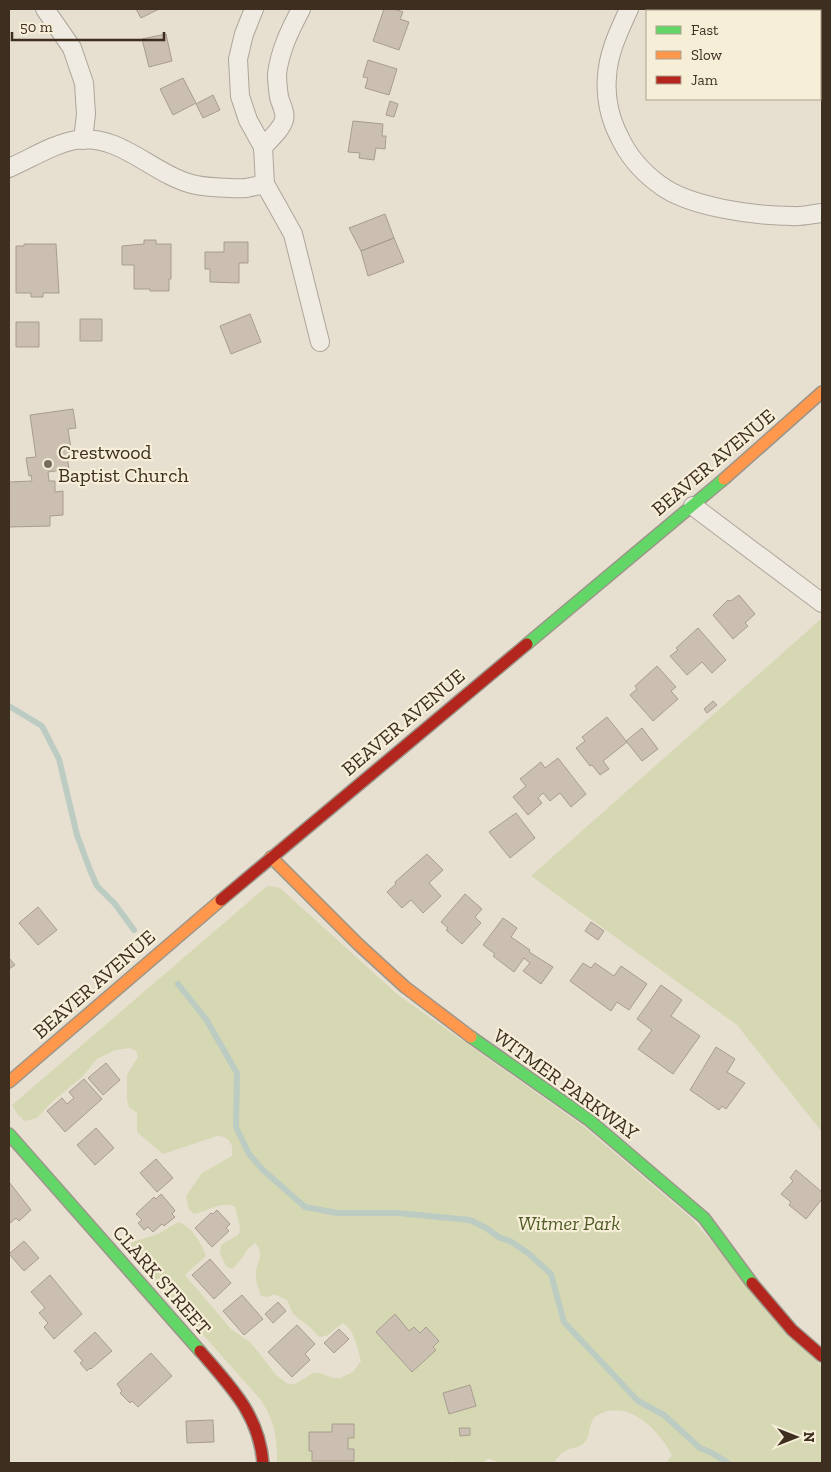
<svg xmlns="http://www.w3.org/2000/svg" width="831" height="1472" font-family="'Zilla Slab',serif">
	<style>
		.green { fill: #d6d7b3 }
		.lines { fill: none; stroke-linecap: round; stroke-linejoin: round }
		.stream { stroke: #bcccc2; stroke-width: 6 }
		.building { fill: #cbbfb2; stroke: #a89c90 }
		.street-casing { stroke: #ada599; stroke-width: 20 }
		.fast-casing { stroke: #9c958a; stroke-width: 14 }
		.slow-casing { stroke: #9c958a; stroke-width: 14 }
		.jam-casing { stroke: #9c958a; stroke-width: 14 }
		.street { stroke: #efebe3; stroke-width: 18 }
		.fast { stroke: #63d668; stroke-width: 11 }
		.slow { stroke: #ff974d; stroke-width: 11 }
		.jam { stroke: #b3261e; stroke-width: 11 }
		.poi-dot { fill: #786c5e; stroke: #f7eed8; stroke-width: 2 }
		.labels { text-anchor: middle; stroke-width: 4.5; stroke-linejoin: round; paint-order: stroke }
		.poi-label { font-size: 20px; fill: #3d2e20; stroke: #f7eed8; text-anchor: start }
		.street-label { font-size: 20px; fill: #3d2e20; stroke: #f7eed8 }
		.park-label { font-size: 20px; font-style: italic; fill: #4d5a26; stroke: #f7eed8 }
	</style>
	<rect width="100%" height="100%" fill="#e7e0d1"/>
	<path class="green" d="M821,619L822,620V1132L737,1025L531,876Z
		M270,886L280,888L397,994L583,1126L691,1218L822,1367V1463H666L672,1455C659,1431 629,1398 598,1415C588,1420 591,1435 585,1442C580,1448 573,1447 567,1450C561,1452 557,1458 554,1463H500L488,1458L484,1463H455L452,1461L449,1463H277C277,1437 275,1421 260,1399L128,1250L132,1242L158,1234L178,1222C192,1226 201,1243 206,1256L185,1275L231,1329L251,1343L276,1375L288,1384H295L313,1373H320L333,1378H340L353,1372L361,1361C357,1347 355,1331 343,1323L326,1336L319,1337L310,1327L293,1314L287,1300L274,1294L268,1297L261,1296C259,1290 256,1283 256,1277C254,1263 267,1256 255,1243C245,1249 242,1262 232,1269L226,1266L220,1253L221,1245L239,1234L240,1227L235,1207C222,1200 207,1212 194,1214L189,1210L186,1196L202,1173L232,1156C234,1144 229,1136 217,1136L163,1154L137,1132V1113L129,1107L127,1100V1075L138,1057L136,1051L130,1048L115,1050L97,1059L83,1076L52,1102L37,1118L25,1121L18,1115L12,1105L266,887Z"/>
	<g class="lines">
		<path class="stream" d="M9,706L42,726L59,759L77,835L90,870L97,886L115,904L134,930
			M178,984L206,1019L237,1073L236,1127L249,1154L263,1170L305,1207L337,1213H398L470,1220L486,1228L500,1238L510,1241L528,1253L551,1274L564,1322L638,1401L664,1415L700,1448L712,1453L728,1463"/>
	</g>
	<path class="building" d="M136,9H159L141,18Z
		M384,9H394L403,12L400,19L409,22L399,50L373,41Z
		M166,34L172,61L149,67L142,39Z
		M368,60L397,69L389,95L365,88L368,78L363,77Z
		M183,78L196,103L173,115L160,89Z
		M213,95L220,110L203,118L196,104Z
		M390,101L398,104L394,117L386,115Z
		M353,121L383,124L382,136H386L385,149L376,148L374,160L359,158L360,153L348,152Z
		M385,214L394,238L361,251L349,228Z
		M394,238L404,262L368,276L361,251Z
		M144,240H156V244H171V279H169V291H150V289H134V265H122V246L144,244Z
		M224,242H248V263H239V283L210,282V269H205V252H224Z
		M24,244H56L59,293H43V297H31V293H16V246H24Z
		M250,314L261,342L231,354L220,326Z
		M80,319H102V341H80Z
		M16,322H39V347H16Z
		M73,409L76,428L68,429L72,455L67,456L69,469L48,472L49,481H55V492L63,491V515L50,516V526L9,527V482L32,481L31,475L29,476L26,458L36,457L30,415Z
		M739,595L755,614L745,623L748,626L733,639L713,615L728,600L729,601L732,600Z
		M698,628L726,660L712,673L702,662L687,675L670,656L678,650L676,648Z
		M657,666L676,687L671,691L678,699L653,721L630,695L637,689L635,686Z
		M713,701L717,705L707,713L704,709Z
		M607,717L627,742L603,761L609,769L600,775L592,765L590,766L576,748L585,741L582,737Z
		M642,728L658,749L642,761L626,741Z
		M558,758L586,794L571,807L560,793L550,801L543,793L538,798L542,803L528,815L513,797L526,786L520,779L541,762L545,768Z
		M516,813L535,838L510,858L489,832Z
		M427,854L443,870L429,883L441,896L423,913L411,900L402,908L387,892L396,884L395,882Z
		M465,894L482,909L475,917L481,923L462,944L446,930L448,928L441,922Z
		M38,907L57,930L38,945L19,923Z
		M503,918L517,928L511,937L530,950L529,952L553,967L541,984L523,971L530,963L524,958L514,972L493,956L495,954L483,945Z
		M591,922L604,931L598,940L585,931Z
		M9,958L15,965L9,969Z
		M583,963L591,968L595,963L614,976L621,966L647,984L629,1010L617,1002L611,1011L570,981Z
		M661,985L682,1000L671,1016L700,1036L673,1074L638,1049L652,1030L637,1019Z
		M716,1047L735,1059L727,1072L745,1083L726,1109L722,1106L719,1110L690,1090Z
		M106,1063L120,1080L103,1095L88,1078Z
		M84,1079L102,1099L65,1132L47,1111L62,1098L67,1104L74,1098L69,1092Z
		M96,1128L114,1148L95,1165L77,1145Z
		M156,1159L173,1178L157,1192L140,1173Z
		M796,1170L822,1192V1199L806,1219L789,1205L791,1202L781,1194L793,1181L790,1178Z
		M9,1182L31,1210L19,1221L16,1218L9,1224Z
		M161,1194L173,1208L175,1211L172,1214L175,1217L164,1226L162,1224L153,1232L148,1227L144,1230L138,1223L142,1220L136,1214L154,1197L156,1199Z
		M217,1210L230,1224L226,1228L229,1231L212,1247L195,1228L211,1213L213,1214Z
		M24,1241L39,1258L24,1271L9,1254Z
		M210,1259L231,1283L214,1299L192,1275Z
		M50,1275L82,1314L54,1339L44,1327L48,1323L39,1313L45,1308L31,1292Z
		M242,1295L263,1319L244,1335L223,1311Z
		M278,1302L286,1311L273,1323L265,1314Z
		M395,1314L409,1331L414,1327L420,1333L426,1327L439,1341L433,1347L436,1350L412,1372L376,1332Z
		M297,1325L315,1344L305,1354L310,1360L292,1377L268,1352Z
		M339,1329L349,1339L334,1353L324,1343Z
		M95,1332L112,1351L91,1369L90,1368L87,1371L80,1363L83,1361L74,1351Z
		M151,1353L172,1376L138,1407L132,1401L130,1403L120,1393L122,1391L117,1384Z
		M470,1385L476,1406L449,1414L443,1393Z
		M213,1420L214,1442L187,1443L186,1421Z
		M332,1424H354V1438H348V1449H354V1461H312V1451H309V1432H332Z
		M459,1428H470V1435L460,1436Z"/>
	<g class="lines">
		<g class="street-casing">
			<path id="street" d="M45,9L72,48L84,83L86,114L83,140
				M254,9L244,34L238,59L240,96L248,120L263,147L265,184L293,234L320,342
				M629,9C619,31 608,53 607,77C605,97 610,119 619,136C628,156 642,172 660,185C689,207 755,216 792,216C802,217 812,214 822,213
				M263,147C270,139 281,130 284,120C286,112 281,105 279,97C278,90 277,81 277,74C280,50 290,30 301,9
				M9,168C30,159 53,144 76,140C119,133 153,174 192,184C201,187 237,189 246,188C252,187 259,185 265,184
				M693,506L822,603"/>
		</g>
		<g class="fast-casing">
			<path id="fast" d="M527,644L724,479
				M471,1037L589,1120L704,1218L752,1283
				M9,1134L200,1351"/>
		</g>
		<g class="slow-casing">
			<path id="slow" d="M724,479L822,392
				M271,857L359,945L405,987L471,1037
				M9,1082L221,900"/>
		</g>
		<g class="jam-casing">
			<path id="jam" d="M221,900L527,644
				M752,1283L792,1330L822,1356
				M200,1351C230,1386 259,1414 263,1463"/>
		</g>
		<use href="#street" class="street"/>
		<use href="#fast" class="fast"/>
		<use href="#slow" class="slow"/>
		<use href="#jam" class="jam"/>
	</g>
	<circle class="poi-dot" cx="48" cy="464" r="5"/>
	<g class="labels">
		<g class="poi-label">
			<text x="58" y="459">Crestwood<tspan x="58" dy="23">Baptist Church</tspan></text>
		</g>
		<g class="street-label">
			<text transform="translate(713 462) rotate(-40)" y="7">BEAVER AVENUE</text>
			<text transform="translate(403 722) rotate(-40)" y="7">BEAVER AVENUE</text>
			<text transform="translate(94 984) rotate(-41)" y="7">BEAVER AVENUE</text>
			<text transform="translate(566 1084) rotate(36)" y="7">WITMER PARKWAY</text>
			<text transform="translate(162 1280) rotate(49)" y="7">CLARK STREET</text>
		</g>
		<g class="park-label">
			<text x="569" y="1230">Witmer Park</text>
		</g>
	</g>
	<rect width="831" height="1472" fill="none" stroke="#3d2e20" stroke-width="20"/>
	<rect x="646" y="10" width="175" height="90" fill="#f7eed8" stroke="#ada18e"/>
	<rect x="656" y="26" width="25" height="8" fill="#63d668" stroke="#ada18e"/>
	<text x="691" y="35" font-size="15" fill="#3d2e20">Fast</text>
	<rect x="656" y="51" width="25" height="8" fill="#ff974d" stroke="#ada18e"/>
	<text x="691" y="60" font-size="15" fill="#3d2e20">Slow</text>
	<rect x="656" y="76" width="25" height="8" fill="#b3261e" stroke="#ada18e"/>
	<text x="691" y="85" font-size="15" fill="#3d2e20">Jam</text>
	<g transform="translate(796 1437) rotate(90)" stroke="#f7eed8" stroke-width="4" paint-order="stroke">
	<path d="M0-4L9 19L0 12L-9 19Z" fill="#3d2e20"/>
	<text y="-8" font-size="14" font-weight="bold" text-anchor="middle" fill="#3d2e20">N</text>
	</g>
	<path d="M12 32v8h152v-8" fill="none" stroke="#3d2e20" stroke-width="2.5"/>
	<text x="20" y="32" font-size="15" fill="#3d2e20" stroke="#f7eed8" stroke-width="4" paint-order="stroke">50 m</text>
</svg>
